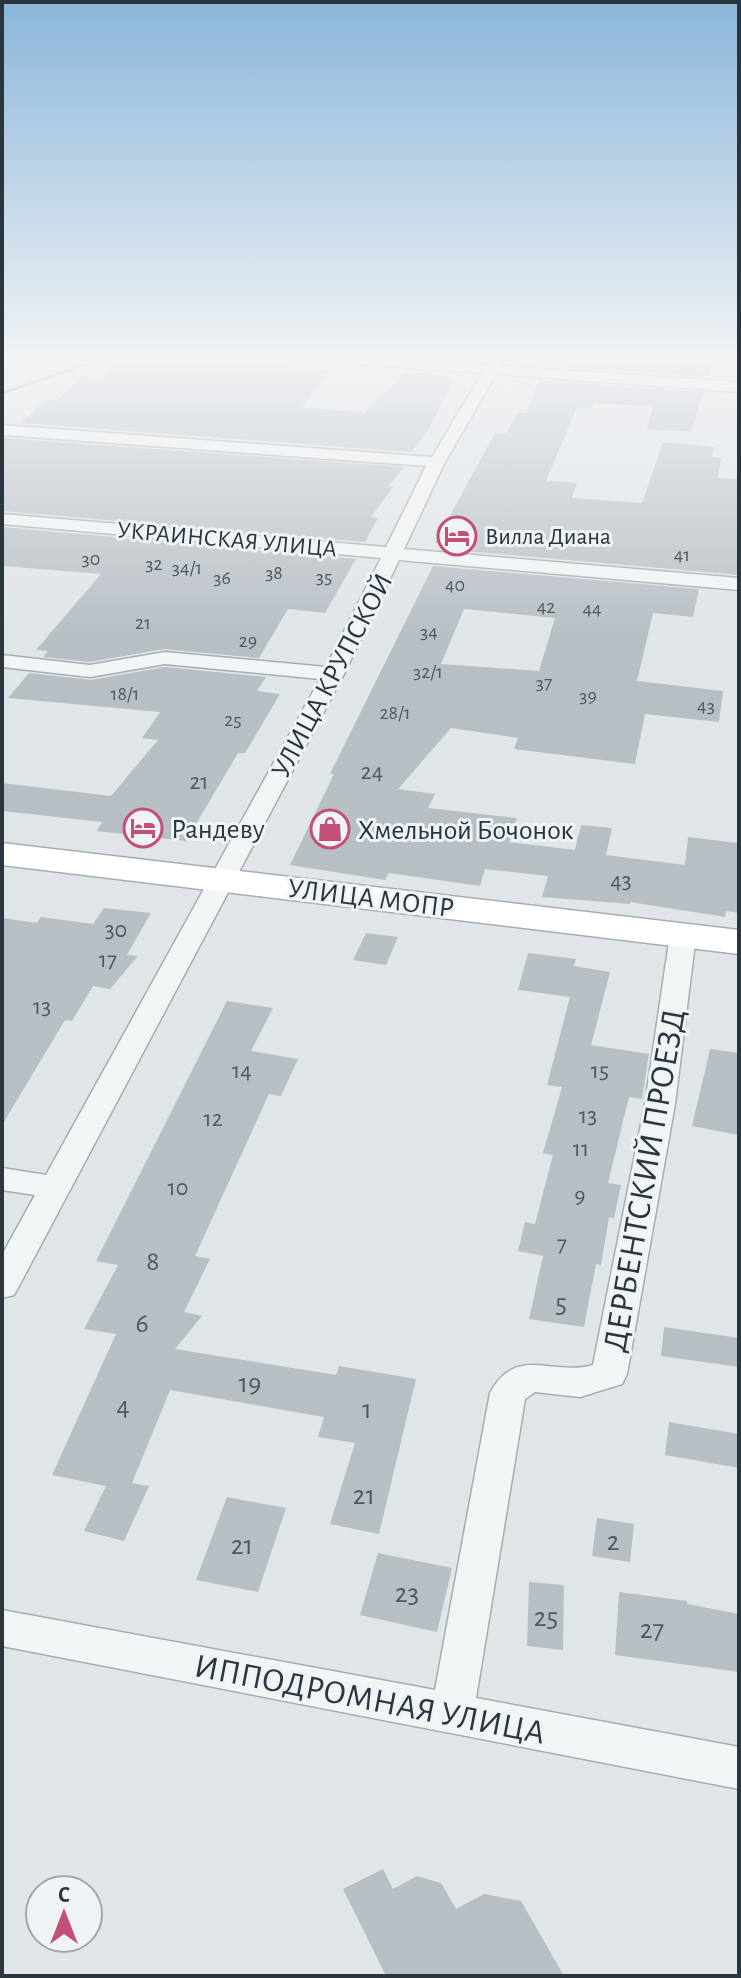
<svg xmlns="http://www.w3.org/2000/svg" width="741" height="1978" font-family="'Alegreya Sans',sans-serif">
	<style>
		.building { fill: #b8bfc4; fill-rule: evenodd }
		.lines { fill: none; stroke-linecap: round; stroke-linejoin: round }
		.street-casing { stroke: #a6adb2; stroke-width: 3 }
		.secondary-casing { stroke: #a6adb2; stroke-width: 3 }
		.street { fill: #f2f5f6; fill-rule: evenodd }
		.secondary { fill: #fff; fill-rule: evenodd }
		.tram { stroke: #7b8790; stroke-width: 2 }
		.labels { text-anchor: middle; stroke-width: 6; stroke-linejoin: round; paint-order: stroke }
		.far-number-label { font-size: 20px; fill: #4e5860 }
		.far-poi-label { font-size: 24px; fill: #2a353e; stroke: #eff3f5; text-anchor: start }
		.far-street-label { font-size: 24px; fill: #2a353e; stroke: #eff3f5 }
		.number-label { font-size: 24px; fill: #4e5860 }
		.street-label { font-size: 28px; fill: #2a353e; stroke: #eff3f5 }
		.poi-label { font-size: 28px; fill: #2a353e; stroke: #eff3f5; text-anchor: start }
		.near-number-label { font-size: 28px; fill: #4e5860 }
		.near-street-label { font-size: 34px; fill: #2a353e; stroke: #eff3f5 }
	</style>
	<rect width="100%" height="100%" fill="#e0e5e8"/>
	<path class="building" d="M122,358H185L331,370L302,407L365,413L406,371L454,378L429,429L411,452L21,423L46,400L56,401L81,377L101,379Z
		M547,358H587L711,365L708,377L544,366Z
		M539,380L703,392L691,432L647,429L653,407L595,403L592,408L577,407L546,481L577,483L572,498L642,503L663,442L715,447L711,457L721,458L718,478L739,479V575L441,549L443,544L435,543L495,433L505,434L518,413H526Z
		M4,438L404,467L388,486L393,487L371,517L378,518L365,542L2,511Z
		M2,527L356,559L325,613L288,609L259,658L164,649L90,662L43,657L48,651L36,650L101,574L2,566Z
		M433,566L699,589L693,617L653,613L637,681L723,691L719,722L645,714L635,764L514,749L518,738L451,728L398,789L435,794L428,808L517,818L509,842L575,850L581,825L612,828L606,855L685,865L688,837L739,843V913L726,911L725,917L630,902V904L542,897L548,876L485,869L480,886L389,873L385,880L290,865L334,774H330ZM464,609L555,618L539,671L441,664Z
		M165,667L266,677L257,691L280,694L245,753H238L186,841L97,831L102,822L2,811V783L111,796L158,740L142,738L160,712L8,698L29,673L91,680Z
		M104,908L151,913L127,955L138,956L110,989L93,986L72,1021L65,1020L2,1125V918L37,923L41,917L93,924Z
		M366,933L398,937L386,965L353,960Z
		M528,953L576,959L574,966L610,972L591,1045L649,1054L642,1099L629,1097L608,1183L621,1185L614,1218L609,1217L601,1265L596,1264L584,1327L529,1319L543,1256L518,1251L525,1222L535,1224L553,1155L543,1153L562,1087L547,1085L570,997L518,990Z
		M227,1001L273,1008L251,1051L298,1059L281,1096L269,1094L195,1256L210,1259L184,1312L202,1316L175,1349L336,1375L339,1366L416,1379L379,1534L330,1524L355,1443L318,1437L324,1417L170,1390L132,1483L149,1486L124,1541L84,1531L106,1486L52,1475L116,1334L84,1329L118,1265L96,1261Z
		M710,1049L739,1053V1135L692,1126Z
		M664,1327L739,1338V1367L661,1356Z
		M669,1422L739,1434V1468L665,1455Z
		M227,1497L286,1508L258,1592L196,1580Z
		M597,1518L634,1524L630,1562L592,1556Z
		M378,1553L452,1568L437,1632L360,1615Z
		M529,1582L564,1585L563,1650L527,1646Z
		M619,1592L687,1601V1604L739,1614V1672L615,1655Z
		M383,1869L393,1889L417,1876L441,1883L456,1909L484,1894L521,1901L564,1976H386L343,1889Z"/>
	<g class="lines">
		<g class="street-casing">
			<path id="street" d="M317,358H387L487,365L491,358H505L501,366L739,382V392L496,374L445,462L404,549L739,578V590L399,560L344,674L19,1286L14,1295L2,1298V1255L35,1195L2,1190V1168L46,1175L320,679L165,664L90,677L2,667V655L90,665L165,652L326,667L381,558L2,524V514L386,547L426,466L2,435V425L432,457L482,373L324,362Z
				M683,927L692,929L696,935L675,1104L627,1374L622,1384L580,1397L535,1392L525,1399L476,1698L739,1747V1789L2,1646V1610L435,1690L490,1393C516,1344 553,1377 593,1365L645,1104L670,935L674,929Z"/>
		</g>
		<g class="secondary-casing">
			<path id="secondary" d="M2,843L739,930V954L2,865Z"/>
		</g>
		<use href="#street" class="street"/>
		<use href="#secondary" class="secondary"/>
		<path class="tram" d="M2,393L106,358"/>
	</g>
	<linearGradient id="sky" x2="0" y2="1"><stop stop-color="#8ab6da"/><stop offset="0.56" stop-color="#f1f3f5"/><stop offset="1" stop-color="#f1f3f5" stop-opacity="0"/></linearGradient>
	<rect width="741" height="635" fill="url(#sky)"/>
	<defs>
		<g id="hotel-ring" transform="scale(2)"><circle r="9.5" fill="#eff3f5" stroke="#c25079" stroke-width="1.5"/><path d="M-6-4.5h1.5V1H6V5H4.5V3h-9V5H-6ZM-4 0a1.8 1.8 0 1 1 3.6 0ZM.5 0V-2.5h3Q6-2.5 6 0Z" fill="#c25079"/></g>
		<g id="shop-ring" transform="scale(2)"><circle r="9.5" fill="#eff3f5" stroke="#c25079" stroke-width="1.5"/><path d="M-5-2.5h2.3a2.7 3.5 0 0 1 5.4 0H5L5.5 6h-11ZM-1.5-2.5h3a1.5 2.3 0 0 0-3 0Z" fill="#c25079"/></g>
	</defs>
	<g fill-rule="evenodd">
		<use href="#hotel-ring" x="457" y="536"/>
		<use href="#hotel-ring" x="143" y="828"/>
		<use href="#shop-ring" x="330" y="829"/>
	</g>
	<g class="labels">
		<g class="far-number-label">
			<text x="682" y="561">41</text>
			<text x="91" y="565">30</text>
			<text x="154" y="570">32</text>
			<text x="187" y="574">34/1</text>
			<text x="274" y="579">38</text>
			<text x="324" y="583">35</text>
			<text x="222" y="584">36</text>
			<text x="455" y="591">40</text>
			<text x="546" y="613">42</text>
			<text x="592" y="615">44</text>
			<text x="143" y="629">21</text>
			<text x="429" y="638">34</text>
			<text x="248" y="647">29</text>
			<text x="428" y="678">32/1</text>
			<text x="544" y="689">37</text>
			<text x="125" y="700">18/1</text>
			<text x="588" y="702">39</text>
			<text x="706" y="712">43</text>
			<text x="395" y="719">28/1</text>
			<text x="233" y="726">25</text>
		</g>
		<g class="far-poi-label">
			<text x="485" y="544">Вилла Диана</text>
		</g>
		<g class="far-street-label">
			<text transform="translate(227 539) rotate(5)" y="8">УКРАИНСКАЯ УЛИЦА</text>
		</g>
		<g class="number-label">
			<text x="372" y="779">24</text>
			<text x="199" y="789">21</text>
			<text x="621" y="888">43</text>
			<text x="116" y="937">30</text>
			<text x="108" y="967">17</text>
			<text x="42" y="1014">13</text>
			<text x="242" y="1078">14</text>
			<text x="600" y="1078">15</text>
			<text x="588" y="1123">13</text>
			<text x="213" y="1126">12</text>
			<text x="581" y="1156">11</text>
			<text x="178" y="1195">10</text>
			<text x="580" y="1203">9</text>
			<text x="562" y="1251">7</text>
		</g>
		<g class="street-label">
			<text transform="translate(331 675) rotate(-62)" y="10">УЛИЦА КРУПСКОЙ</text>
			<text transform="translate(371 897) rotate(7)" y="10">УЛИЦА МОПР</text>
		</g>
		<g class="poi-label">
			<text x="171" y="838">Рандеву</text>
			<text x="358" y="839">Хмельной Бочонок</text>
		</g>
		<g class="near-number-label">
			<text x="153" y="1270">8</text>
			<text x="561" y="1312">5</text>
			<text x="142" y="1332">6</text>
			<text x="250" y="1392">19</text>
			<text x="123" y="1415">4</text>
			<text x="367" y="1418">1</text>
			<text x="364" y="1504">21</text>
			<text x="613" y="1550">2</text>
			<text x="242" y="1554">21</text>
			<text x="407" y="1602">23</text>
			<text x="546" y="1626">25</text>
			<text x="652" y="1638">27</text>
		</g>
		<g class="near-street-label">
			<text transform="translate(643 1180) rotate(-80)" y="12">ДЕРБЕНТСКИЙ ПРОЕЗД</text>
			<text transform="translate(370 1698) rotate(11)" y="12">ИППОДРОМНАЯ УЛИЦА</text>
		</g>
	</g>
	<rect width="741" height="1978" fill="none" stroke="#2a353e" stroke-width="8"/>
	<g transform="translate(64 1914)"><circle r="38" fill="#eff3f5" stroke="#a0a7ac" stroke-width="2"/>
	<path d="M0-6L14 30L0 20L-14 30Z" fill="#c25079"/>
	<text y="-12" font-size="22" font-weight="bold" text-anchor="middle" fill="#2a353e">С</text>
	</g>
</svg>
